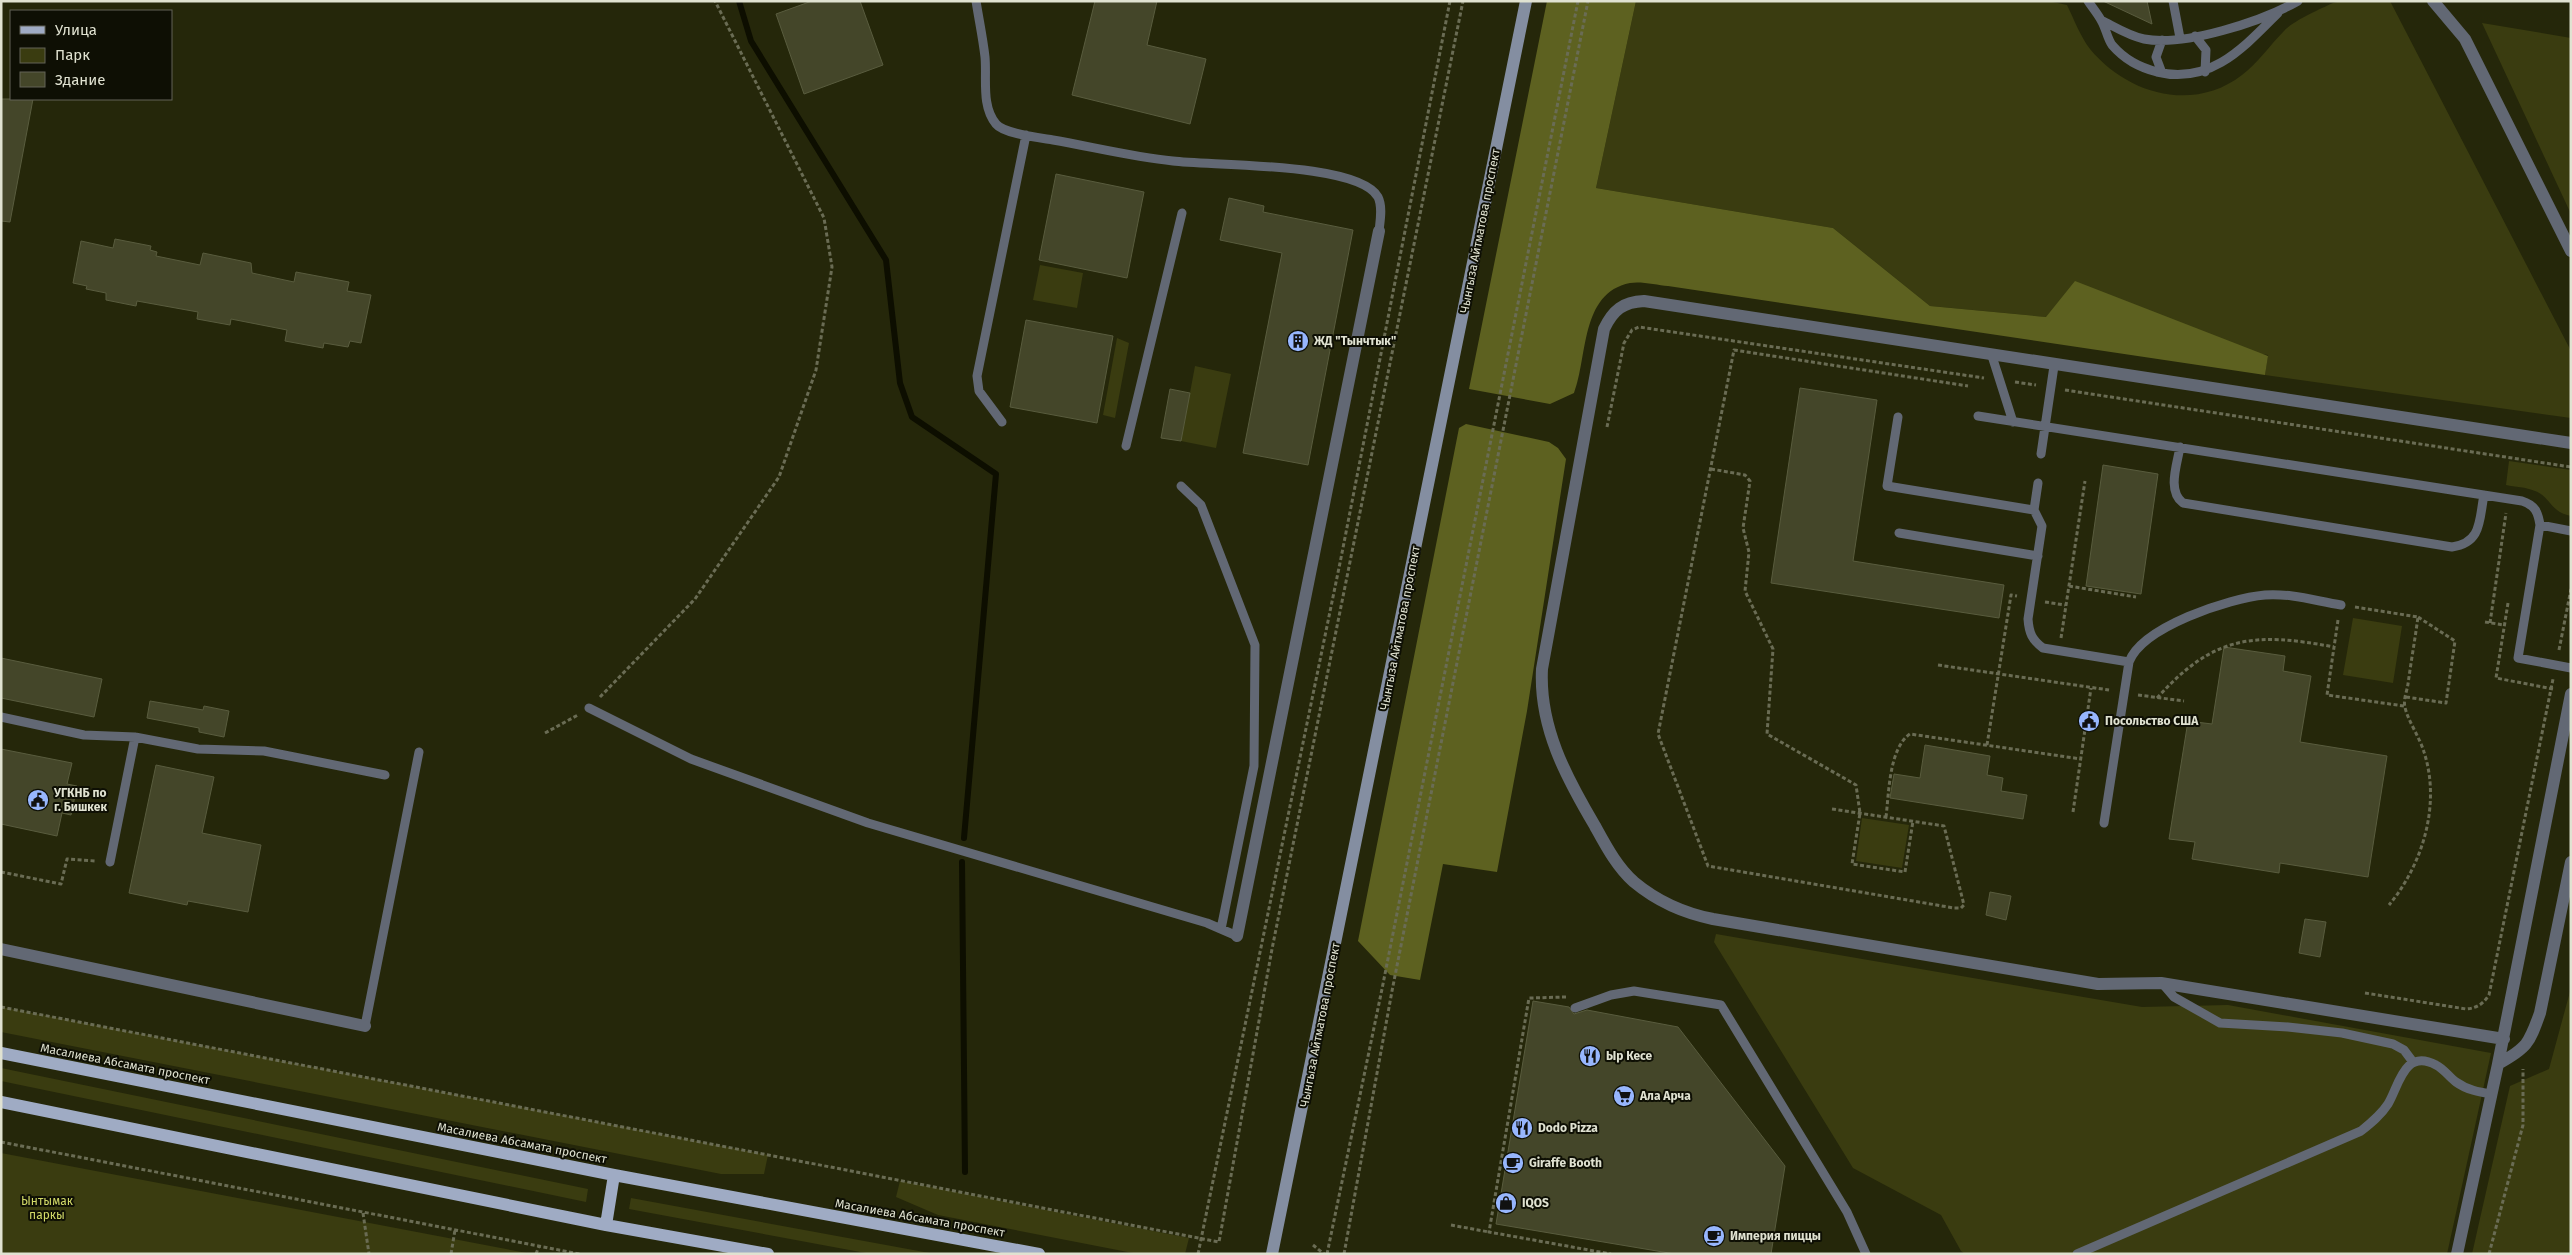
<svg xmlns="http://www.w3.org/2000/svg" width="2572" height="1255" font-family="'Fira Sans',sans-serif">
	<style>
		.green { fill: #3a3c10 }
		.forest { fill: #5d6120 }
		.lines { fill: none; stroke-linecap: round; stroke-linejoin: round }
		.stream { stroke: #0d0e00; stroke-width: 6 }
		.building { fill: #444629; stroke: #595c3e }
		.path { stroke: #6a6c54; stroke-width: 3; stroke-dasharray: 4 2.5; stroke-linecap: butt }
		.lane { stroke: #626874; stroke-width: 9 }
		.street { stroke: #626874; stroke-width: 12 }
		.secondary { stroke: #848ea1; stroke-width: 12 }
		.primary { stroke: #9fabc4; stroke-width: 12 }
		.labels { text-anchor: middle; stroke-width: 4; stroke-linejoin: round; paint-order: stroke }
		.street-label { font-size: 12px; fill: #e0e2d1; stroke: #0e0f04 }
		.poi-label { font-size: 12px; font-weight: bold; fill: #e0e2d1; stroke: #0e0f04; text-anchor: start }
		.park-label { font-size: 12px; fill: #d2da68; stroke: #0e0f04 }
	</style>
	<rect width="100%" height="100%" fill="#25270a"/>
	<path class="green" d="M1636,1H2048L2067,5C2074,19 2080,36 2090,49C2127,94 2193,113 2242,75C2258,63 2270,45 2284,31C2293,21 2320,9 2333,3C2344,0 2376,1 2390,1L2571,351V418L2265,375L2268,355L2046,317L1930,306L1833,228L1596,188Z
		M2482,23L2571,38V214Z
		M1040,265L1083,273L1077,308L1033,300Z
		M1117,338L1129,343L1115,418L1103,415Z
		M1195,366L1231,374L1216,448L1181,441Z
		M2509,461L2571,470V516C2550,512 2551,497 2535,491C2526,487 2515,487 2506,485Z
		M2353,618L2402,626L2393,683L2343,675Z
		M1862,818L1909,825L1902,868L1856,861Z
		M1716,934L2142,1007L2228,1005L2491,1053L2447,1254H1965L1961,1251L1941,1215L1853,1168L1714,942Z
		M2571,988V1254H2472L2510,1086L2549,1069Z
		M1,1007L768,1155L764,1174H721L1,1032Z
		M1,1068L588,1189L586,1202L1,1081Z
		M1,1153L532,1254H1Z
		M900,1181L1189,1238L1185,1254H1138L938,1215L896,1197Z
		M631,1198L935,1254H871L629,1209Z"/>
	<path class="forest" d="M1547,1H1636L1596,188L1833,228L1930,306L2046,317L2075,281L2268,356L2265,375L1668,286C1657,285 1641,281 1630,283C1580,293 1588,357 1574,393L1550,404L1469,389Z
		M1466,424L1549,442L1558,448L1566,459L1527,711L1497,872L1443,864L1420,980L1390,975L1358,941L1459,428Z"/>
	<g class="lines">
		<path class="stream" d="M739,1L751,41L886,260L900,383L912,417L996,474L964,838
			M962,862L965,1172"/>
	</g>
	<path class="building" d="M812,1H860L883,65L804,94L776,14Z
		M1095,1H1157L1147,45L1206,59L1190,124L1072,95Z
		M2103,1H2147L2152,24Z
		M1,99H33L10,222L1,221Z
		M1056,174L1144,192L1127,278L1039,260Z
		M1229,198L1264,206L1263,212L1353,230L1308,465L1243,453L1282,253L1220,240Z
		M115,239L151,246L150,250L157,252L156,256L200,265L203,253L251,263L252,273L294,282L296,272L349,282L347,291L371,295L361,343L350,341L348,347L324,343L323,348L285,341L287,330L231,319L230,325L197,319L198,312L137,301L136,306L106,300V293L86,289L87,286L73,283L81,241L113,248Z
		M1026,320L1113,336L1097,423L1010,407Z
		M1800,388L1877,400L1853,561L2004,585L1999,618L1771,583Z
		M1170,389L1190,393L1181,441L1161,438Z
		M2103,465L2158,474L2141,594L2086,586Z
		M2224,647L2285,656L2283,671L2311,676L2300,742L2387,756L2368,877L2280,863L2279,873L2192,859L2195,842L2169,839L2188,721L2212,724Z
		M1,658L102,679L94,717L1,698Z
		M150,701L203,710L204,706L229,711L224,737L199,732V728L147,718Z
		M1925,745L1990,756L1987,775L2003,778L2001,791L2027,795L2023,819L1890,798L1894,774L1920,778Z
		M1,749L72,763L67,784L77,786L71,815L62,813L57,836L1,824Z
		M156,765L214,777L202,833L261,845L248,912L188,901L187,905L129,893Z
		M1990,892L2011,896L2006,920L1986,915Z
		M2305,919L2326,922L2320,957L2299,953Z
		M1533,1001L1569,1007L1574,1014L1587,1010L1678,1027L1785,1166L1771,1254H1675L1496,1224Z"/>
	<g class="lines">
		<path class="path" d="M2015,382L2036,385
			M2065,390L2571,467
			M1607,427L1624,343L1632,330L1639,327L1984,378
			M1711,469L1745,475L1750,481L1743,528L1749,552L1745,591L1773,649L1767,734L1856,785L1860,813L1852,864L1905,872L1913,821
			M2069,586L2136,597
			M2045,602L2065,605
			M2508,603L2496,678L2553,689
			M2355,607L2418,617C2415,639 2411,662 2408,684C2407,691 2403,700 2405,707C2407,719 2420,738 2424,752C2441,804 2423,864 2389,905
			M2338,620L2327,695L2404,706
			M2485,622L2504,625
			M2490,623L2506,513
			M2061,638L2085,481
			M2559,650L2571,589
			M1938,665L2109,690
			M2138,695L2184,701
			M600,697L695,599L779,477L816,370L832,267L824,218L715,1
			M2406,697L2446,703L2455,641L2418,617
			M2157,698C2214,635 2254,632 2334,647
			M545,733L578,715
			M1987,745L2011,595L2017,596
			M1832,809L1944,826L1964,905L1961,908H1954L1708,866L1658,734L1734,350L1968,386
			M2073,812L2091,688
			M1886,817C1889,793 1889,748 1910,734L2081,759
			M1,872L61,884L67,859L96,861
			M2365,993L2466,1009C2477,1008 2483,1004 2489,995L2553,679
			M1566,997L1529,998L1489,1232L1611,1254
			M1,1007L1219,1242L1272,949L1463,1
			M1,1142L580,1254
			M363,1213L369,1254
			M1451,1225L1489,1232
			M1313,1245L1324,1254
			M451,1254L455,1230
			M536,1254L539,1246
			M1198,1254L1341,558L1450,1
			M1327,1254L1382,989L1578,1
			M1344,1254L1392,991L1588,1
			M2489,1254L2523,1125V1069"/>
		<path class="lane" d="M976,1C979,20 983,39 985,57C987,78 981,106 996,124C1004,134 1041,138 1053,140C1093,147 1133,157 1173,161C1212,166 1358,162 1378,197C1383,207 1380,221 1379,231
			M2088,1C2092,7 2097,13 2101,20C2106,28 2107,38 2112,45C2125,60 2139,67 2157,72C2211,85 2244,47 2278,13
			M2173,1L2180,38
			M2101,20C2115,27 2129,36 2144,39C2184,47 2263,21 2298,1
			M2195,36L2206,50L2205,72
			M2162,40L2156,57L2162,73
			M1992,356L2013,422
			M1978,416L2522,501C2535,505 2538,512 2540,525L2571,531
			M1898,417L1887,486L2034,510L2042,526L2028,619C2029,633 2032,640 2043,648L2129,662
			M1002,422L979,391L977,376L1026,135
			M1126,446L1182,213
			M2180,447C2177,465 2167,491 2183,503L2452,547C2482,543 2479,520 2484,495
			M2041,454L2054,366
			M1181,486L1201,505L1255,645L1254,766L1221,929
			M2034,510L2038,483
			M2540,525L2518,658L2571,668
			M1899,533L2038,556
			M589,708L691,759L868,823L1207,923L1237,936
			M1,717L84,735L135,737L198,749L264,751L385,775
			M2104,823L2129,662C2142,627 2229,598 2265,595C2290,593 2316,601 2341,605
			M110,862L135,737
			M2162,983L2174,997L2220,1023L2288,1027L2342,1033L2393,1044L2404,1050L2413,1062
			M1575,1008L1611,995L1634,991L1721,1005L1847,1212L1866,1254
			M365,1026L419,752
			M2077,1254L2361,1131C2371,1123 2381,1115 2388,1104C2399,1086 2404,1048 2436,1065C2444,1069 2449,1077 2456,1082C2467,1090 2479,1092 2492,1094"/>
		<path class="street" d="M2433,1L2465,39L2571,251
			M1237,936L1379,231
			M1,949L365,1026
			M2504,1039L2161,983L2098,984L1713,919C1683,913 1658,902 1634,882C1617,867 1606,846 1595,826C1566,777 1539,727 1542,669L1604,329C1613,310 1623,302 1644,301L2571,443
			M2498,1064L2571,694
			M2457,1254L2498,1064C2527,1048 2529,1044 2540,1013L2571,862"/>
		<path class="secondary" d="M1272,1254L1526,1"/>
		<path class="primary" d="M1,1053L614,1175L1039,1254
			M1,1102L606,1225L768,1254
			M606,1225L614,1175"/>
	</g>
	<defs>
		<g id="building-disc" transform="scale(1.125)"><circle r="9.5" fill="#97b6fd" stroke="#0e0f04"/><path d="M-4-6H4V6H1V3H-1V6H-4ZM-2.5-4.3h1.7v1.8h-1.7ZM.8-4.3h1.7v1.8H.8ZM-2.5-1h1.7V.8h-1.7ZM.8-1h1.7V.8H.8Z" fill="#111"/></g>
		<g id="civic-disc" transform="scale(1.125)"><circle r="9.5" fill="#97b6fd" stroke="#0e0f04"/><path d="M-.6-6.5H3V-4.5H.6V-3L4-1V1h2V6H-6V1h2V-1L-.6-3ZM-1.2 2.5V6h2.4V2.5Z" fill="#111"/></g>
		<g id="restaurant-disc" transform="scale(1.125)"><circle r="9.5" fill="#97b6fd" stroke="#0e0f04"/><path d="M-5-6h1v4h1v-4h1v4h1v-4h1v5L-1.5 .5V6h-2V.5L-5-1ZM5-6V6H3V1.5H1.5Q1.5-4 5-6Z" fill="#111"/></g>
		<g id="supermarket-disc" transform="scale(1.125)"><circle r="9.5" fill="#97b6fd" stroke="#0e0f04"/><path d="M-6-5.5h2.5l.6 2H6L4.5 2H-2.5L-4.4-4H-6ZM-1.5 3.2a1.3 1.3 0 1 0 .1 0ZM3 3.2a1.3 1.3 0 1 0 .1 0Z" fill="#111"/></g>
		<g id="cafe-disc" transform="scale(1.125)"><circle r="9.5" fill="#97b6fd" stroke="#0e0f04"/><path d="M-5.5-4.5H6V0H3Q3 3.5 0 3.5H-2.5Q-5.5 3.5-5.5 0ZM3-3.2v2h1.7v-2ZM-6 4.5H4V6H-6Z" fill="#111"/></g>
		<g id="shop-disc" transform="scale(1.125)"><circle r="9.5" fill="#97b6fd" stroke="#0e0f04"/><path d="M-5-2.5h2.3a2.7 3.5 0 0 1 5.4 0H5L5.5 6h-11ZM-1.5-2.5h3a1.5 2.3 0 0 0-3 0Z" fill="#111"/></g>
	</defs>
	<g fill-rule="evenodd">
		<use href="#building-disc" x="1298" y="341"/>
		<use href="#civic-disc" x="2089" y="721"/>
		<use href="#civic-disc" x="38" y="800"/>
		<use href="#restaurant-disc" x="1590" y="1056"/>
		<use href="#supermarket-disc" x="1624" y="1096"/>
		<use href="#restaurant-disc" x="1522" y="1128"/>
		<use href="#cafe-disc" x="1513" y="1163"/>
		<use href="#shop-disc" x="1506" y="1203"/>
		<use href="#cafe-disc" x="1714" y="1236"/>
	</g>
	<g class="labels">
		<g class="street-label">
			<text transform="translate(1480 231) rotate(-79)" y="4">Чынгыза Айтматова проспект</text>
			<text transform="translate(1400 628) rotate(-79)" y="4">Чынгыза Айтматова проспект</text>
			<text transform="translate(1320 1025) rotate(-79)" y="4">Чынгыза Айтматова проспект</text>
			<text transform="translate(125 1064) rotate(11)" y="4">Масалиева Абсамата проспект</text>
			<text transform="translate(522 1143) rotate(11)" y="4">Масалиева Абсамата проспект</text>
			<text transform="translate(920 1218) rotate(10)" y="4">Масалиева Абсамата проспект</text>
		</g>
		<g class="poi-label">
			<text x="1314" y="345">ЖД "Тынчтык"</text>
			<text x="2105" y="725">Посольство США</text>
			<text x="54" y="797">УГКНБ по<tspan x="54" dy="14">г. Бишкек</tspan></text>
			<text x="1606" y="1060">Ыр Кесе</text>
			<text x="1640" y="1100">Ала Арча</text>
			<text x="1538" y="1132">Dodo Pizza</text>
			<text x="1529" y="1167">Giraffe Booth</text>
			<text x="1522" y="1207">IQOS</text>
			<text x="1730" y="1240">Империя пиццы</text>
		</g>
		<g class="park-label">
			<text x="47" y="1205">Ынтымак<tspan x="47" dy="14">паркы</tspan></text>
		</g>
	</g>
	<rect width="2572" height="1255" fill="none" stroke="#e0e2d1" stroke-width="5"/>
	<rect x="10" y="10" width="162" height="90" fill="#0e0f04" stroke="#626356"/>
	<rect x="20" y="26" width="25" height="8" fill="#9fabc4" stroke="#626356"/>
	<text x="55" y="35" font-size="15" fill="#e0e2d1">Улица</text>
	<rect x="20" y="48" width="25" height="15" fill="#3a3c10" stroke="#626356"/>
	<text x="55" y="60" font-size="15" fill="#e0e2d1">Парк</text>
	<rect x="20" y="72" width="25" height="15" fill="#444629" stroke="#626356"/>
	<text x="55" y="85" font-size="15" fill="#e0e2d1">Здание</text>
</svg>
